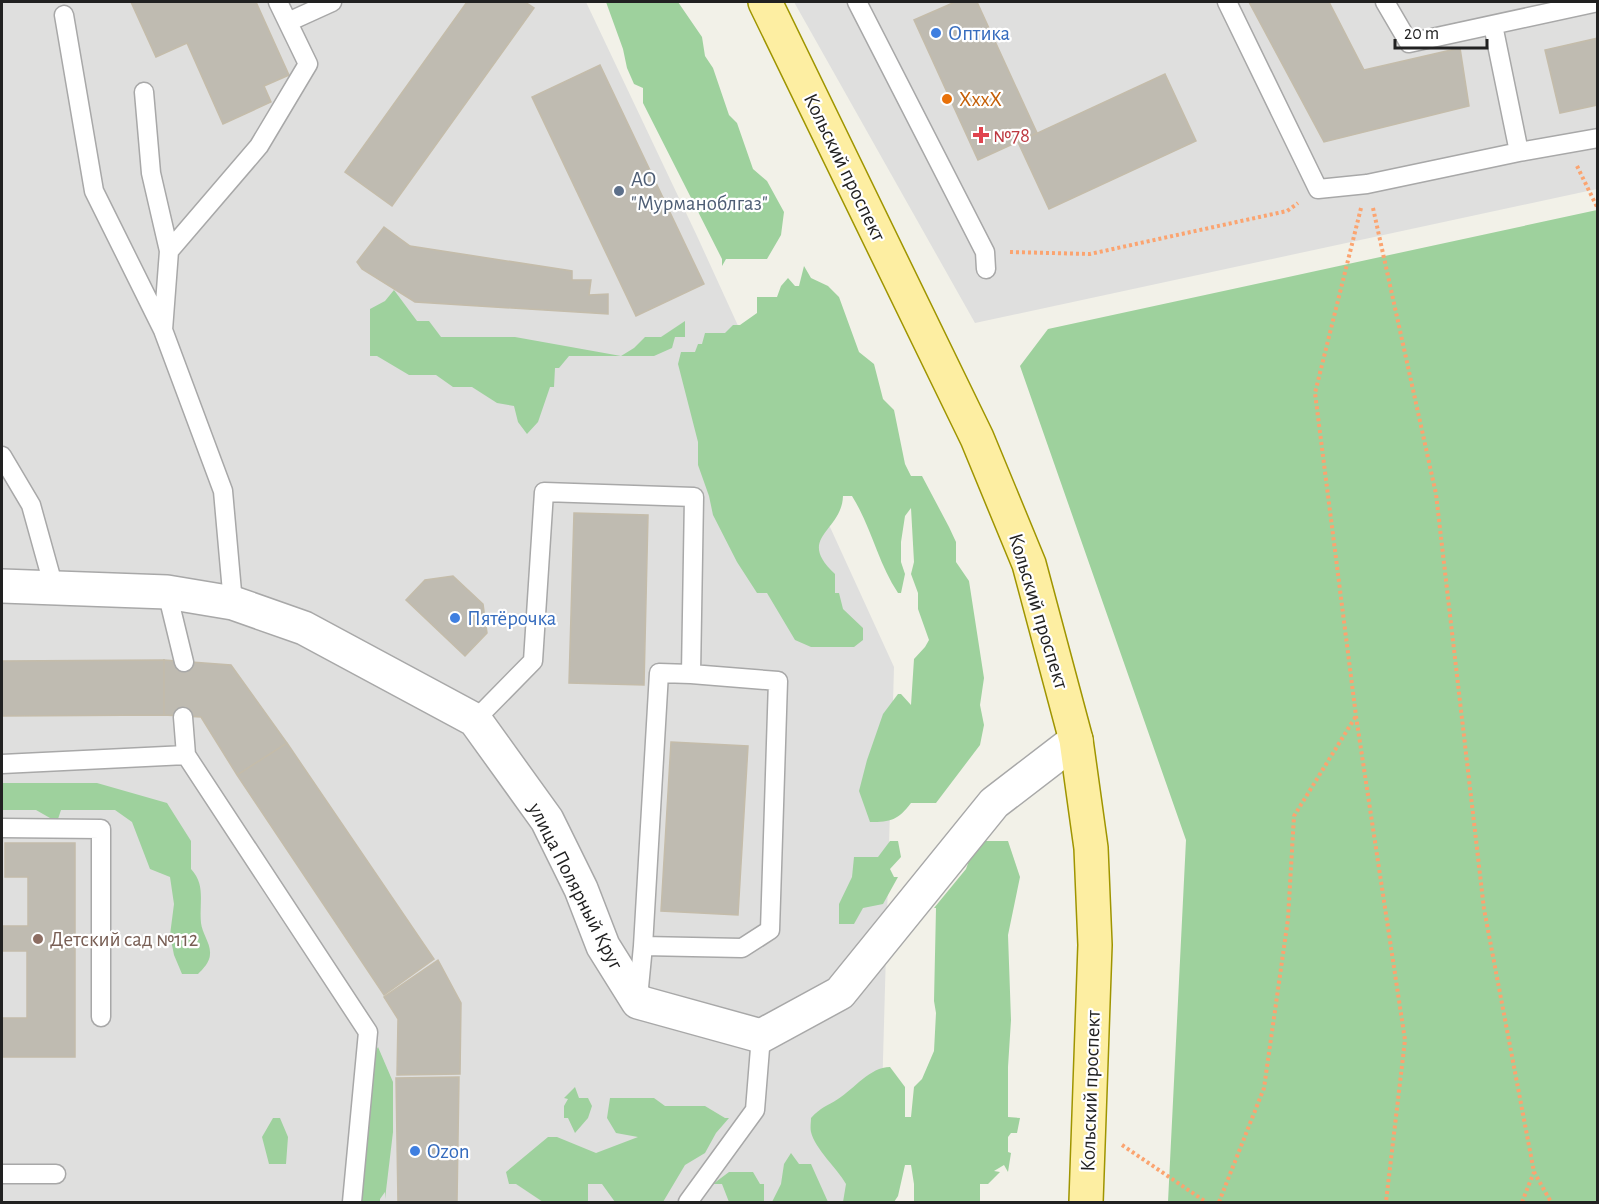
<svg xmlns="http://www.w3.org/2000/svg" width="1599" height="1204" font-family="'Alegreya Sans',sans-serif">
	<style>
		.residential { fill: #dfdfde }
		.forest { fill: #9ed19d }
		.building { fill: #bfbbb1; stroke: #c4bcaa; stroke-width: 1.5 }
		.lines { fill: none; stroke-linecap: round; stroke-linejoin: round }
		.service-casing { stroke: #a8a8a8; stroke-width: 21 }
		.minor-casing { stroke: #a8a8a8; stroke-width: 36 }
		.primary-casing { stroke: #9f9500; stroke-width: 36 }
		.path { stroke: #fba470; stroke-width: 4; stroke-dasharray: 3 3; stroke-linecap: butt }
		.service { stroke: #fff; stroke-width: 18 }
		.minor { stroke: #fff; stroke-width: 33 }
		.primary { stroke: #fdeea2; stroke-width: 33 }
		.shop-dot { fill: #3f7fe0; stroke: #fff; stroke-width: 2 }
		.food-dot { fill: #e8710a; stroke: #fff; stroke-width: 2 }
		.health-dot { fill: #e0444e; stroke: #fff; stroke-width: 2 }
		.service-dot { fill: #5c6f8a; stroke: #fff; stroke-width: 2 }
		.education-dot { fill: #8d6e63; stroke: #fff; stroke-width: 2 }
		.labels { text-anchor: middle; stroke-width: 4.5; stroke-linejoin: round; paint-order: stroke }
		.shop-label { font-size: 21px; fill: #366cbe; stroke: #fff; text-anchor: start }
		.food-label { font-size: 21px; fill: #c56008; stroke: #fff; text-anchor: start }
		.health-label { font-size: 21px; fill: #be3a42; stroke: #fff; text-anchor: start }
		.street-label { font-size: 21px; fill: #212121; stroke: #fff }
		.service-label { font-size: 21px; fill: #4e5e75; stroke: #fff; text-anchor: start }
		.education-label { font-size: 21px; fill: #785e54; stroke: #fff; text-anchor: start }
	</style>
	<rect width="100%" height="100%" fill="#f2f1e8"/>
	<path class="residential" d="M2,2H586L697,236L894,667L879,1202H2Z
		M794,2H1597V189L975,323Z"/>
	<path class="forest" d="M606,2H678L702,37L705,56L713,68L729,115L737,123L753,169L767,181L784,212L781,235L767,259H726L722,266V259L643,103V88L634,84L627,68L623,49Z
		M1597,210V1202H1168L1186,840L1020,366L1048,329Z
		M804,266L811,278L828,286L839,297L859,352L874,364L883,399L894,410L905,464L911,476H922L949,527L956,542V562L969,581L984,678L980,705L984,725L980,745L936,803H911C898,820 891,822 870,822L859,791L867,760L883,714L898,694H901L911,705L914,659L925,647L929,640L918,609V593L911,574L914,562L911,508L905,516L901,542V562L905,574L901,593H898C878,563 871,526 852,496H843C842,532 795,537 835,574V593H839L843,609L863,628V640L854,647H811L795,640L767,593H757L737,562L713,515L709,496L698,465V442L678,364L681,352H695L698,344H702L705,333H725L733,325H740L757,313V297H777L781,286L788,278L795,286H799Z
		M394,290L417,321H429L441,337H515L621,356L634,348L645,337H661L685,321V337H675L672,348L654,356H569L559,368H555L554,387H550L538,422L527,434L518,422L514,406L497,403L472,387H453L436,375H409L377,356H370V309L385,301Z
		M2,783H97L167,803L191,841V869C206,885 199,902 201,923C202,933 211,944 210,954C210,962 203,969 198,974H182L174,955L170,935L174,904L170,877L150,869L132,822L115,810H61L57,822L36,810H2Z
		M890,841H898L901,857L890,869L894,877H898L883,904L863,908L854,924H839V904L852,877L854,857H878Z
		M976,841H1008L1020,877L1008,935L1011,1020L1008,1067V1117L1020,1118L1017,1133H1011L1008,1137V1152L1011,1153L1008,1172L1004,1165L994,1171L1000,1172L988,1184H980V1202H914V1184L911,1165H905L898,1196L894,1202H843L846,1184C837,1168 815,1149 811,1132C810,1128 811,1122 811,1118C821,1107 827,1106 838,1099C854,1089 870,1067 890,1067L905,1087V1117H911L914,1087L922,1079L934,1051L936,1013L934,1001L936,908H934L966,869Z
		M378,1047L393,1082V1132L385,1199V1192L380,1199V1202H361V1168L369,1063Z
		M575,1087L579,1098H588L592,1106L588,1118L575,1133L568,1118H564V1106L568,1099L564,1098Z
		M610,1098H654L665,1106H705L725,1118H729L716,1133L705,1153L685,1165L663,1202H615L602,1184H588V1202H543L516,1184H509L506,1172L548,1137H557L596,1153L638,1137L616,1133L607,1118Z
		M273,1118H280L288,1137L286,1164H269L262,1137Z
		M791,1153L799,1164H811L828,1202H772L781,1184L784,1164Z
		M729,1172H753L760,1184H764V1202H729L722,1184H713Z"/>
	<path class="building" d="M131,2H256L289,75L264,86L271,102L223,124L187,43L156,57Z
		M467,2H525L534,8L392,206L345,172Z
		M955,2H977L1037,133L978,160L914,20Z
		M1249,2H1329L1364,70L1460,48L1469,106L1324,142Z
		M1598,38V105L1560,113L1545,50Z
		M600,65L704,284L636,316L532,97Z
		M1165,74L1196,141L1049,209L1018,142Z
		M384,227L410,246L572,271V280H591L589,295L608,294V314L415,302L362,269L357,262Z
		M574,513L648,515L644,685L569,683Z
		M453,576L483,604L487,633L465,656L406,600L425,580Z
		M164,660L231,665L287,743L237,775L201,717L164,715Z
		M164,660V715L2,716V661Z
		M671,742L748,746L738,915L661,911Z
		M287,743L434,959L384,995L237,775Z
		M5,843H75V1057H2V1018H27V951H2V926H28V877H5Z
		M438,960L461,1003L460,1074L397,1075L398,1019L384,997Z
		M459,1077L457,1202H398L396,1078Z"/>
	<g class="lines">
		<g class="service-casing">
			<path id="service" d="M857,2L985,252L986,269
				M1227,2L1318,189L1367,184L1519,152L1598,138
				M1385,2L1409,43L1598,2
				M64,15L94,191L163,330L169,251
				M288,22L332,2
				M1493,25L1519,152
				M144,92L151,173L169,251L259,146L308,64L278,2
				M163,330L223,491L233,603
				M2,456L31,505L54,588
				M167,592L184,662
				M183,717L186,755
				M475,720L533,661L544,492L694,497L691,674L778,681L770,930L742,948L643,946L638,998
				M2,764L186,755L368,1032L352,1202
				M2,828L101,829V1017
				M643,946L659,673L691,674
				M2,1174H56
				M688,1202L755,1110L761,1036"/>
		</g>
		<g class="minor-casing">
			<path id="minor" d="M2,586L167,592L233,603L304,628L475,720L547,820L581,889L603,946L638,1002L761,1036L840,993L994,803L1076,740"/>
		</g>
		<g class="primary-casing">
			<path id="primary" d="M765,2L977,438L1029,564L1076,740L1091,848L1095,945L1086,1202"/>
		</g>
		<path class="path" d="M1577,166L1598,209
			M1361,208L1315,393L1356,716L1405,1040L1386,1202
			M1373,208L1436,494L1484,909L1534,1172L1551,1202
			M1010,252L1090,254L1287,211L1298,203
			M1122,1145L1206,1202
			M1219,1202L1264,1088L1288,919L1294,816L1356,716
			M1522,1202L1534,1172"/>
		<use href="#service" class="service"/>
		<use href="#minor" class="minor"/>
		<use href="#primary" class="primary"/>
	</g>
	<g class="shop-dot">
		<circle cx="936" cy="33" r="6"/>
		<circle cx="455" cy="618" r="6"/>
		<circle cx="415" cy="1151" r="6"/>
	</g>
	<circle class="food-dot" cx="947" cy="99" r="6"/>
	<path class="health-dot" d="M978 126h6v6h6v6h-6v6h-6v-6h-6v-6h6z"/>
	<circle class="service-dot" cx="619" cy="191" r="6"/>
	<circle class="education-dot" cx="38" cy="939" r="6"/>
	<g class="labels">
		<g class="shop-label">
			<text x="948" y="40">Оптика</text>
			<text x="467" y="625">Пятёрочка</text>
			<text x="427" y="1158">Ozon</text>
		</g>
		<g class="food-label">
			<text x="959" y="106">XxxX</text>
		</g>
		<g class="health-label">
			<text x="993" y="142">№78</text>
		</g>
		<g class="street-label">
			<text transform="translate(845 167) rotate(64)" y="7">Кольский проспект</text>
			<text transform="translate(1039 611) rotate(73)" y="7">Кольский проспект</text>
			<text transform="translate(576 886) rotate(63)" y="7">улица Полярный Круг</text>
			<text transform="translate(1090 1091) rotate(-88)" y="7">Кольский проспект</text>
		</g>
		<g class="service-label">
			<text x="631" y="186">AO<tspan x="631" dy="24">"Мурманоблгаз"</tspan></text>
		</g>
		<g class="education-label">
			<text x="50" y="946">Детский сад №112</text>
		</g>
	</g>
	<rect width="1599" height="1204" fill="none" stroke="#212121" stroke-width="6"/>
	<path d="M1395 39v9h92v-9" fill="none" stroke="#212121" stroke-width="3"/>
	<text x="1404" y="39" font-size="18" fill="#212121" stroke="#ffffff" stroke-width="4.5" paint-order="stroke">20 m</text>
</svg>
